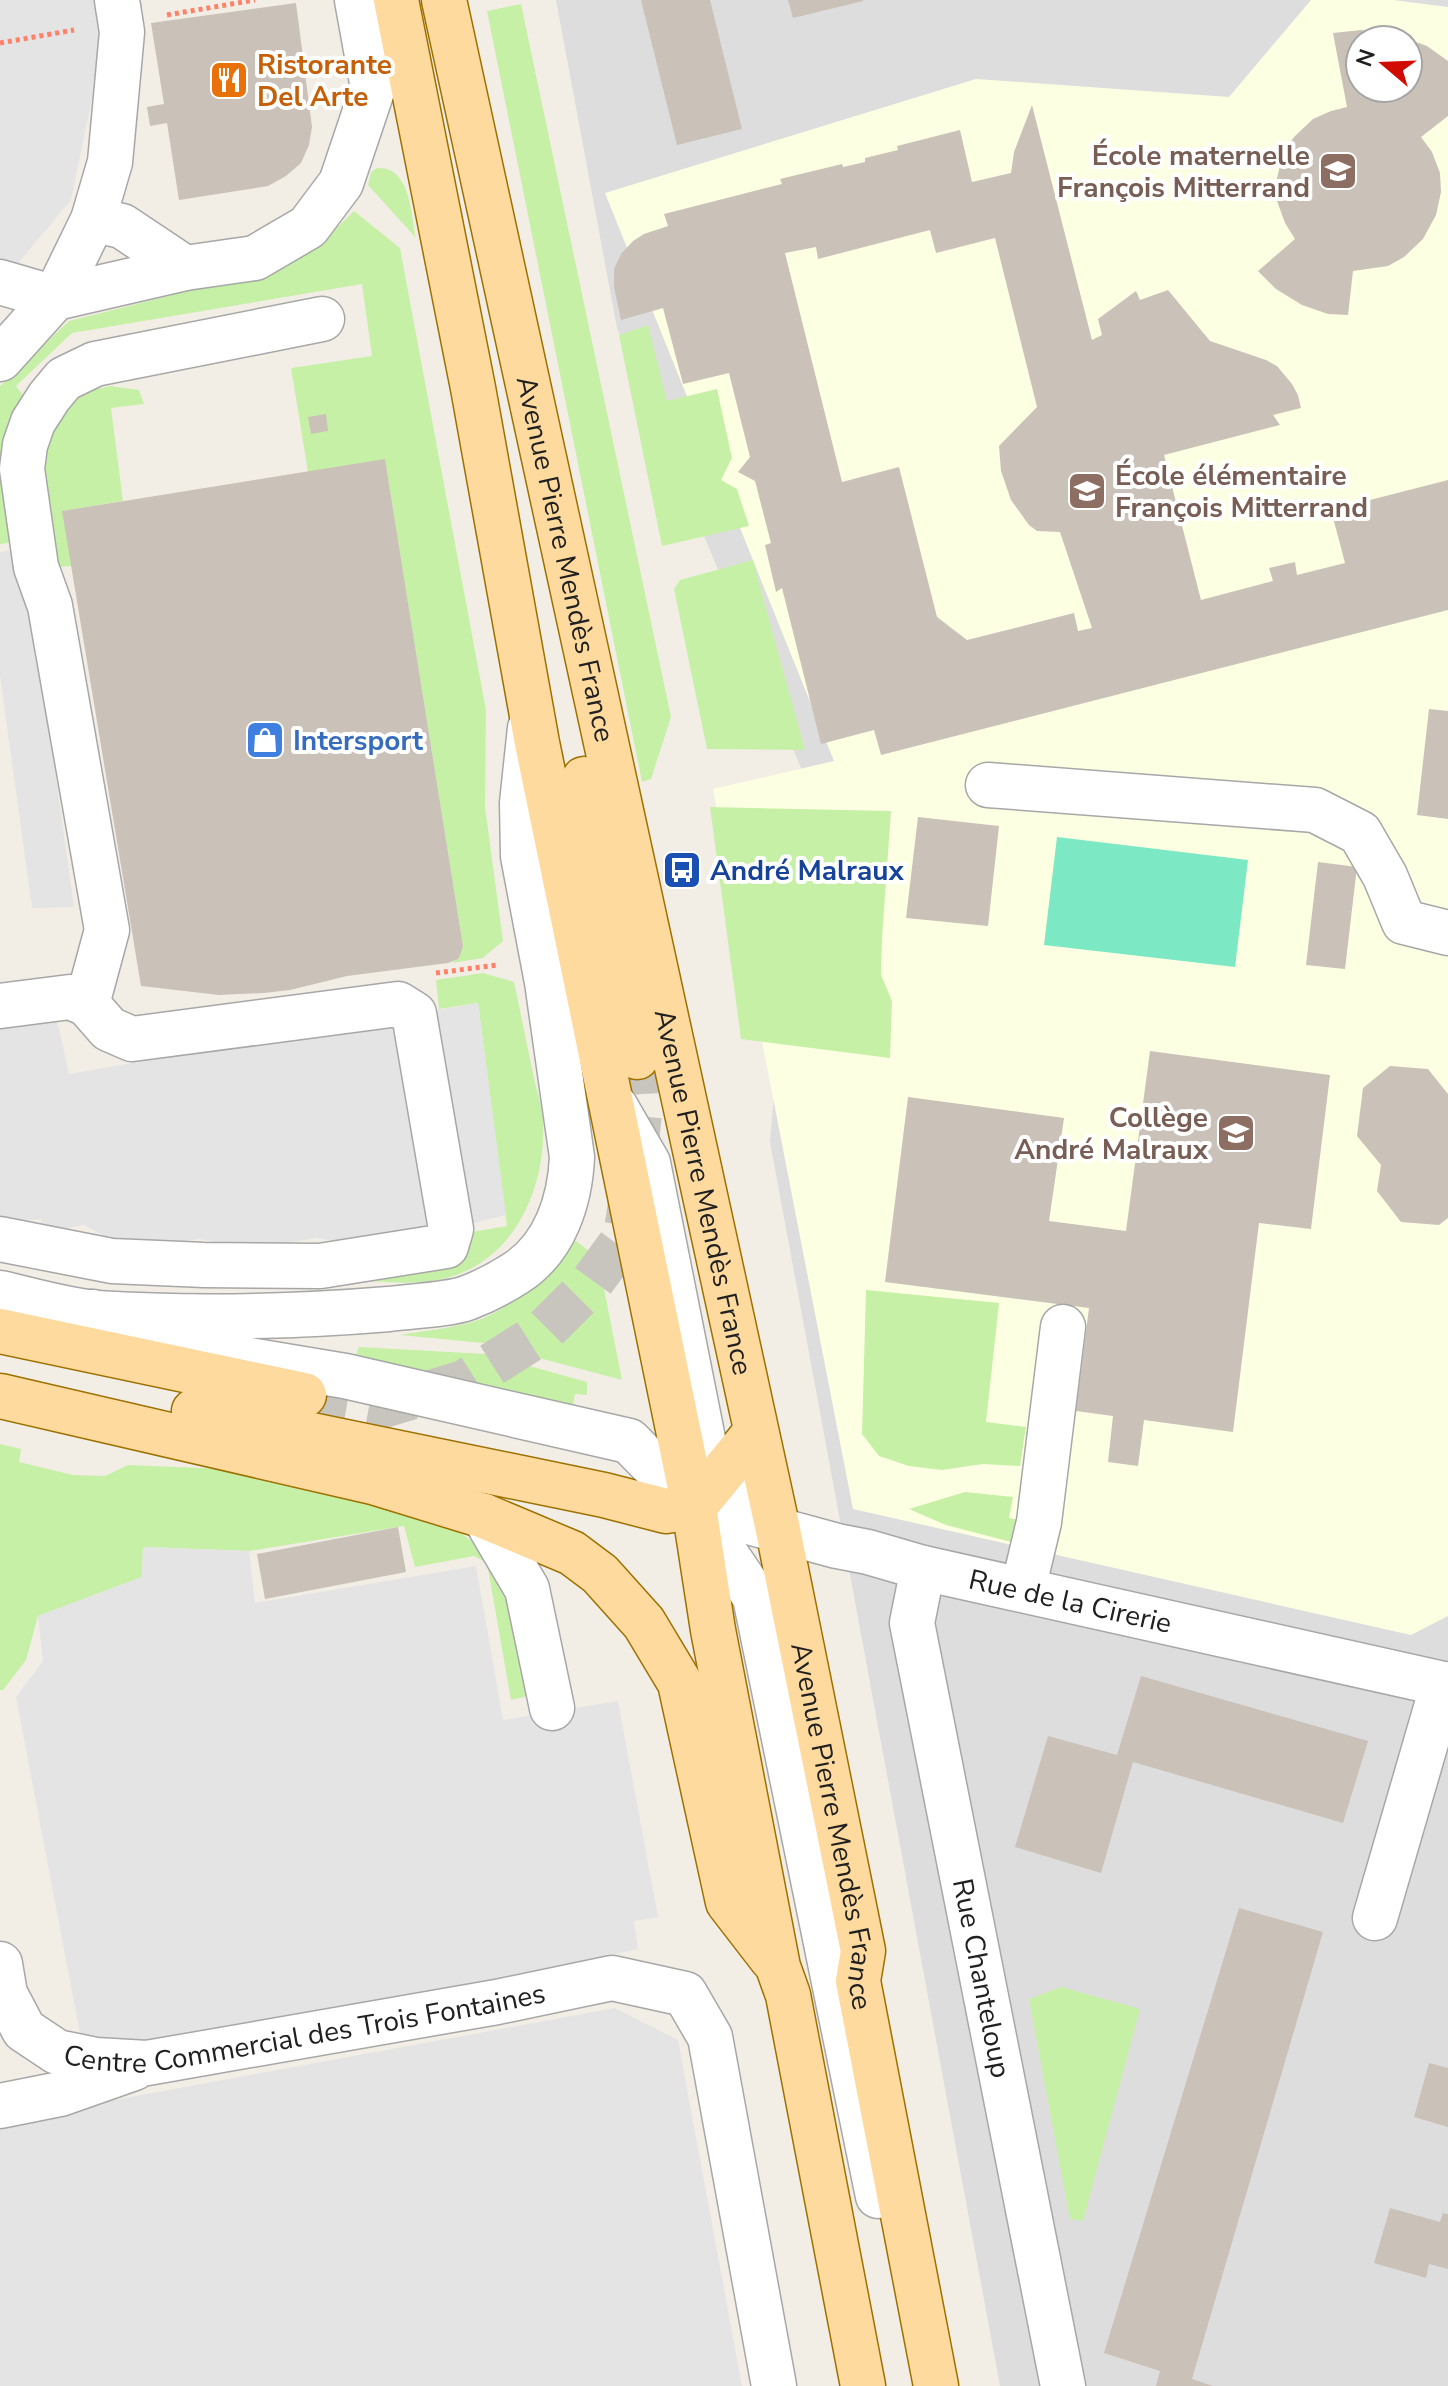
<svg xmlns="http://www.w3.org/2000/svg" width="1448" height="2386" font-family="'Nunito Sans',sans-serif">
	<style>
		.residential { fill: #dedddd; fill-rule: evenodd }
		.education { fill: #fdffe2; fill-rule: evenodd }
		.grass { fill: #c7f0a7 }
		.pitch { fill: #7de8c4 }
		.parking { fill: #e4e4e4 }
		.building { fill: #cac1b8; fill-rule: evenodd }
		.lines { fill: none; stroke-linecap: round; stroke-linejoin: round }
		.major-tunnel { stroke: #c8c5be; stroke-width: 44; stroke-dasharray: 44 22; stroke-linecap: butt }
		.minor-casing { stroke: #a7a7a7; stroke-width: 47 }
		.major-casing { stroke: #9d7100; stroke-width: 47 }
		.path { stroke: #ff816a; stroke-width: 5; stroke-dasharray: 4 4; stroke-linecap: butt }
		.minor { stroke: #fff; stroke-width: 44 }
		.major { stroke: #ffda9e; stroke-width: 44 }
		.labels { text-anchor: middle; stroke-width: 8; stroke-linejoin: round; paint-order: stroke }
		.food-label { font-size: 28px; font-weight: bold; fill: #c56008; stroke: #fff; text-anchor: start }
		.education-label { font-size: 28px; font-weight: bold; fill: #785e54; stroke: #fff; text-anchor: end }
		.street-label { font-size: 28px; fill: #202020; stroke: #fff }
		.shop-label { font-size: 28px; font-weight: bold; fill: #366cbe; stroke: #fff; text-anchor: start }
		.transit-label { font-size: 28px; font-weight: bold; fill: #164399; stroke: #fff; text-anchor: start }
	</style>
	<rect width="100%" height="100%" fill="#f2eee6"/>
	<path class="residential" d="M556,0H1448V2386H1000L770,1142L801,768L617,328ZM1360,40H1408V88H1360Z"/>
	<path class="education" d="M1311,0H1393L1448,7V1616L1411,1635L853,1509L713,789L834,761L605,193L976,79L1229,97ZM1360,40H1408V88H1360Z"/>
	<path class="grass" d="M521,4L671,717L651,779L642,782L487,11Z
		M377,168C411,166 411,215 416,238L368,185L371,172Z
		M354,211L400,248L486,710L485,807L503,941L483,958L452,963L459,957L463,946L385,460L308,472L291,368L372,356L362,284L72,333L16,386L26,399L15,542L0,544V386L69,321L244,277L321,243Z
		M648,325L667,401L717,389L732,458L721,480L737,489L749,526L662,546L619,335Z
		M110,386L139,390L144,404L111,408L123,501L63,511L72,566L42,568L37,442L75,394Z
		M753,560V561L805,750L707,749L674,589L680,580Z
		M710,807L891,811L882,938L881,975L892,1001L890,1058L741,1039Z
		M483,973L514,982C521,1014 527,1046 534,1078C537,1092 542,1106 543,1120C547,1198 505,1278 420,1282C398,1284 375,1281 352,1280L472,1232L507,1226L478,1003L439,1009L436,980Z
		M572,1238L598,1258L622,1380L483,1343L400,1335C422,1331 446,1329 468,1323C513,1312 544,1273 572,1238Z
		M866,1290L999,1303L986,1422L1026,1427L1020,1466L983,1464L942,1470L909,1466L879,1456L862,1434Z
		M359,1347L486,1354L587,1382V1395L575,1394L571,1415L353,1362Z
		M0,1444L21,1449L19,1462L73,1475L105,1476L128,1465L226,1469L433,1515C454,1528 475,1541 491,1560C519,1594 523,1652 532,1695L511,1700L487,1563L474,1556L415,1567L404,1526L249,1551L143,1547L142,1577L38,1616L26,1660L3,1690H0Z
		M965,1492L1013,1497L1009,1518L1018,1520L1015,1543L946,1525L909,1509Z
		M1061,1987L1140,2009L1083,2221L1070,2219L1029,1999Z"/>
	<path class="pitch" d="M1057,837L1248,860L1235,967L1044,945Z"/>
	<path class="parking" d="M0,0H98L105,35L71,200L0,285Z
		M24,549L74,907L32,908L0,675V552Z
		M478,1003L506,1215L427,1235L365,1245L317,1238L246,1249L200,1239L129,1249L84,1225L44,1232L41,1219L9,1223L0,1218V1029L57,1020L69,1074Z
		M143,1547L249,1551L255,1603L476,1566L503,1720L618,1701L658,1917L634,1921L638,1949L116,2061L81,2039L16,1697L43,1661L38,1616L142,1577Z
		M615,2008L678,2040L742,2386H0V2121Z"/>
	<path class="building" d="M641,0H710L742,129L677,145Z
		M788,0H863V1L793,18Z
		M296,3L312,127L309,145L301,163L286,176L268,186L179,200L167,123L150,126L147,107L164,104L151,23Z
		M1361,30L1378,31L1400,36L1427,46L1448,61V116L1421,137L1432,152L1440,173L1441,192L1436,215L1423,239L1404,257L1388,266L1353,271L1348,315L1328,314L1302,305L1276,289L1258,271L1295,239L1285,223L1277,201V178L1283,153L1294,137L1313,119L1331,111L1347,107L1333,33ZM1360,40H1408V88H1360Z
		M1032,105L1092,340L1102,335L1098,319L1136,291L1140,300L1168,290L1210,341L1266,360L1277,366L1292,384L1298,395L1301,408L1273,415L1280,425L1164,455L1201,600L1273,581L1269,568L1295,562L1297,575L1345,563L1331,510L1448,480V610L881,755L874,730L821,744L782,588L776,592L765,545L771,543L755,481L738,472L750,457L729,373L683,384L663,308L621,320L614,287V269L621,254L633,241L644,234L668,226L664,214L782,184L780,179L842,164L843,167L865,162V158L898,150L897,146L960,130L972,182L1011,173L1014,152ZM930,230L936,253L995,238L1037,407L999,446L1001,471L1011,500L1029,525L1037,531L1060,532L1092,628L1078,631L1074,613L967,640L937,617L899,467L842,482L785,253L816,247L818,259Z
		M326,414L328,431L311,434L308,417Z
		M385,459L463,946L461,953L458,959L448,963L347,976L290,990L264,993L219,995L141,986L62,511Z
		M1429,709L1448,711V819L1417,815Z
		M918,817L999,826L988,926L906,918Z
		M1318,862L1357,867L1345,969L1306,965Z
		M1150,1051L1330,1075L1311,1229L1259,1223L1233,1432L1144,1420L1138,1466L1108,1462L1113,1416L1076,1411L1089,1308L885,1282L908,1097L1064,1118L1049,1221L1126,1231Z
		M1390,1066L1428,1069L1448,1094V1218L1439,1225L1401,1222L1377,1191L1381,1165L1357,1136L1363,1088Z
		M398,1527L406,1572L265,1599L257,1554Z
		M1141,1676L1368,1741L1343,1823L1133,1762L1101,1873L1015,1847L1048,1736L1117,1755Z
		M1239,1908L1323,1932L1192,2379L1213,2386H1156L1160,2371L1104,2353Z
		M1429,2063L1448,2068V2127L1414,2117Z
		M1390,2208L1440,2222L1443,2213L1448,2214V2269L1429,2264L1426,2278L1374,2263Z"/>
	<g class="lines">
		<path class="major-tunnel" d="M304,1395L377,1408L464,1382L543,1332L589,1286L625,1237L633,1183L640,1112L637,1057"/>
		<g class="minor-casing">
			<g id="minor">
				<path d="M93,220L122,226L185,268"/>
				<path d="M0,282L55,298L185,268L255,258L308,227L341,183L373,88L357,0"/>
				<path d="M0,359L55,298L93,220L110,162L122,32L117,0"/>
				<path d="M988,785L1315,810L1360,833L1385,876L1404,922L1448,933"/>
				<path d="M87,1004L107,930L50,606L36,567L22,469L25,445L33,422L49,397L64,379L95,364L322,319"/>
				<path d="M0,1006L70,997L87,1004L109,1029L132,1039L398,1004L414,1014L451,1229L446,1246L320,1266L204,1265L112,1261L0,1239"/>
				<path d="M615,1106L648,1163L707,1459L746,1499"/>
				<path d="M0,1293C31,1300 64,1310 96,1313C192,1319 292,1317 389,1309C411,1306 447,1305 467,1298C483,1292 502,1282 516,1273C555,1248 570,1201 572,1157L547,982L523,856L522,803L530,728"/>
				<path d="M93,1312L249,1360L345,1376L629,1441L694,1507L755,1597L878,2196"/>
				<path id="s1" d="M694,1507L837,1546L868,1552L923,1568L1448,1685"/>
				<path d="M484,1516L527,1589L552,1708"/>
				<path id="s2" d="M923,1568L912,1623L1063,2386"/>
				<path d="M1023,1589L1039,1522L1063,1327"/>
				<path d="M1375,1918L1443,1684"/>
				<path id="s3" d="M0,1964L5,1994L24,2030L57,2052L96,2060L147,2063L497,2002L612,1978L685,1994L710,2037L774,2386"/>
				<path d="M0,2106L60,2094L134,2068"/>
			</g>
		</g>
		<g class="major-casing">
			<g id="major">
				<path d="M396,0L473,388L537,743L694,1507L713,1630L778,1967L788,1995L863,2386"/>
				<path id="s4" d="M444,0L778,1530L863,1951L858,1981L936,2386"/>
				<path d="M584,779L637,1057"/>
				<path d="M0,1331L304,1395"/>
				<path d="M0,1396L373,1482L484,1516L572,1553L600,1574L644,1623L680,1683L728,1902L772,1959"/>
				<path d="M194,1411L604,1495L666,1511L694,1507L756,1432"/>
			</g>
		</g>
		<path class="path" d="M167,15L255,0
			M0,43L74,30
			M436,973L497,965"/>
		<use href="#minor" class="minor"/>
		<use href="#major" class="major"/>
	</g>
	<defs>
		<g id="restaurant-square" transform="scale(2)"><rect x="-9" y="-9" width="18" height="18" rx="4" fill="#e8710a" stroke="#fff"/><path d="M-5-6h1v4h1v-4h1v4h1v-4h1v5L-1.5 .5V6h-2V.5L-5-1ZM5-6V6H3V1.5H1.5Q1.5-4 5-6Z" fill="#fff"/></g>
		<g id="school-square" transform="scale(2)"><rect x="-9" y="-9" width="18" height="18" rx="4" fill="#8d6e63" stroke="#fff"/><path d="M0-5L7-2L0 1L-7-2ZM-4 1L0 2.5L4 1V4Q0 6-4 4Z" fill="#fff"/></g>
		<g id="shop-square" transform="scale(2)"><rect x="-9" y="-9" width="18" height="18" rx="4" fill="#3f7fe0" stroke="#fff"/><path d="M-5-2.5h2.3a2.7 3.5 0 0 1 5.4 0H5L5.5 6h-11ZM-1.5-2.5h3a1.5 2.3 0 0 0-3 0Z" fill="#fff"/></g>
		<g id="bus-square" transform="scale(2)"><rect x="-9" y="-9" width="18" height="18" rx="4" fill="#1a4fb4" stroke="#fff"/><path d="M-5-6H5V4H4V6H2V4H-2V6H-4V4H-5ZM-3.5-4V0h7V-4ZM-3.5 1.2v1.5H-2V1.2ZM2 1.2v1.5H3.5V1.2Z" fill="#fff"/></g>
	</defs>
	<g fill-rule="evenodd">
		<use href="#restaurant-square" x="229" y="80"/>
		<use href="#school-square" x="1338" y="171"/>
		<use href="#school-square" x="1087" y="491"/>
		<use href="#shop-square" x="265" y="740"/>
		<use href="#bus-square" x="682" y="870"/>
		<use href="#school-square" x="1236" y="1133"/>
	</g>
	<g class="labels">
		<g class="food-label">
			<text x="257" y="74">Ristorante<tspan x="257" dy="32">Del Arte</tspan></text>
		</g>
		<g class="education-label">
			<text x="1310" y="165">École maternelle<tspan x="1310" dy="32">François Mitterrand</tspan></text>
			<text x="1115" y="485" text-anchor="start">École élémentaire<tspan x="1115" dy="32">François Mitterrand</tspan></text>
			<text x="1208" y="1127">Collège<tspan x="1208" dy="32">André Malraux</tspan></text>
		</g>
		<g class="street-label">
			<text dy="10" stroke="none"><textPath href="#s4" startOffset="572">Avenue Pierre Mendès France</textPath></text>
			<text dy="10" stroke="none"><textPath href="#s4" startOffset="1220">Avenue Pierre Mendès France</textPath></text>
			<text dy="10" stroke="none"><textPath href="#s1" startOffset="388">Rue de la Cirerie</textPath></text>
			<text dy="10" stroke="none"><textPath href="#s4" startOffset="1868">Avenue Pierre Mendès France</textPath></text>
			<text dy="10" stroke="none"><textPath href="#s2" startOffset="418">Rue Chanteloup</textPath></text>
			<text dy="10" stroke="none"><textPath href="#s3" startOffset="362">Centre Commercial des Trois Fontaines</textPath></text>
		</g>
		<g class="shop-label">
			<text x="293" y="750">Intersport</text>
		</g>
		<g class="transit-label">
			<text x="710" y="880">André Malraux</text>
		</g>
	</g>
	<g transform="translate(1384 64) rotate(289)"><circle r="38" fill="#ffffff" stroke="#a6a6a6" stroke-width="2"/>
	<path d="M0-6L14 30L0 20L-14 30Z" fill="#d10b00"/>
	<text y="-12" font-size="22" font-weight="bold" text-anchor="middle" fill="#202020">N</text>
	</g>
</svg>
